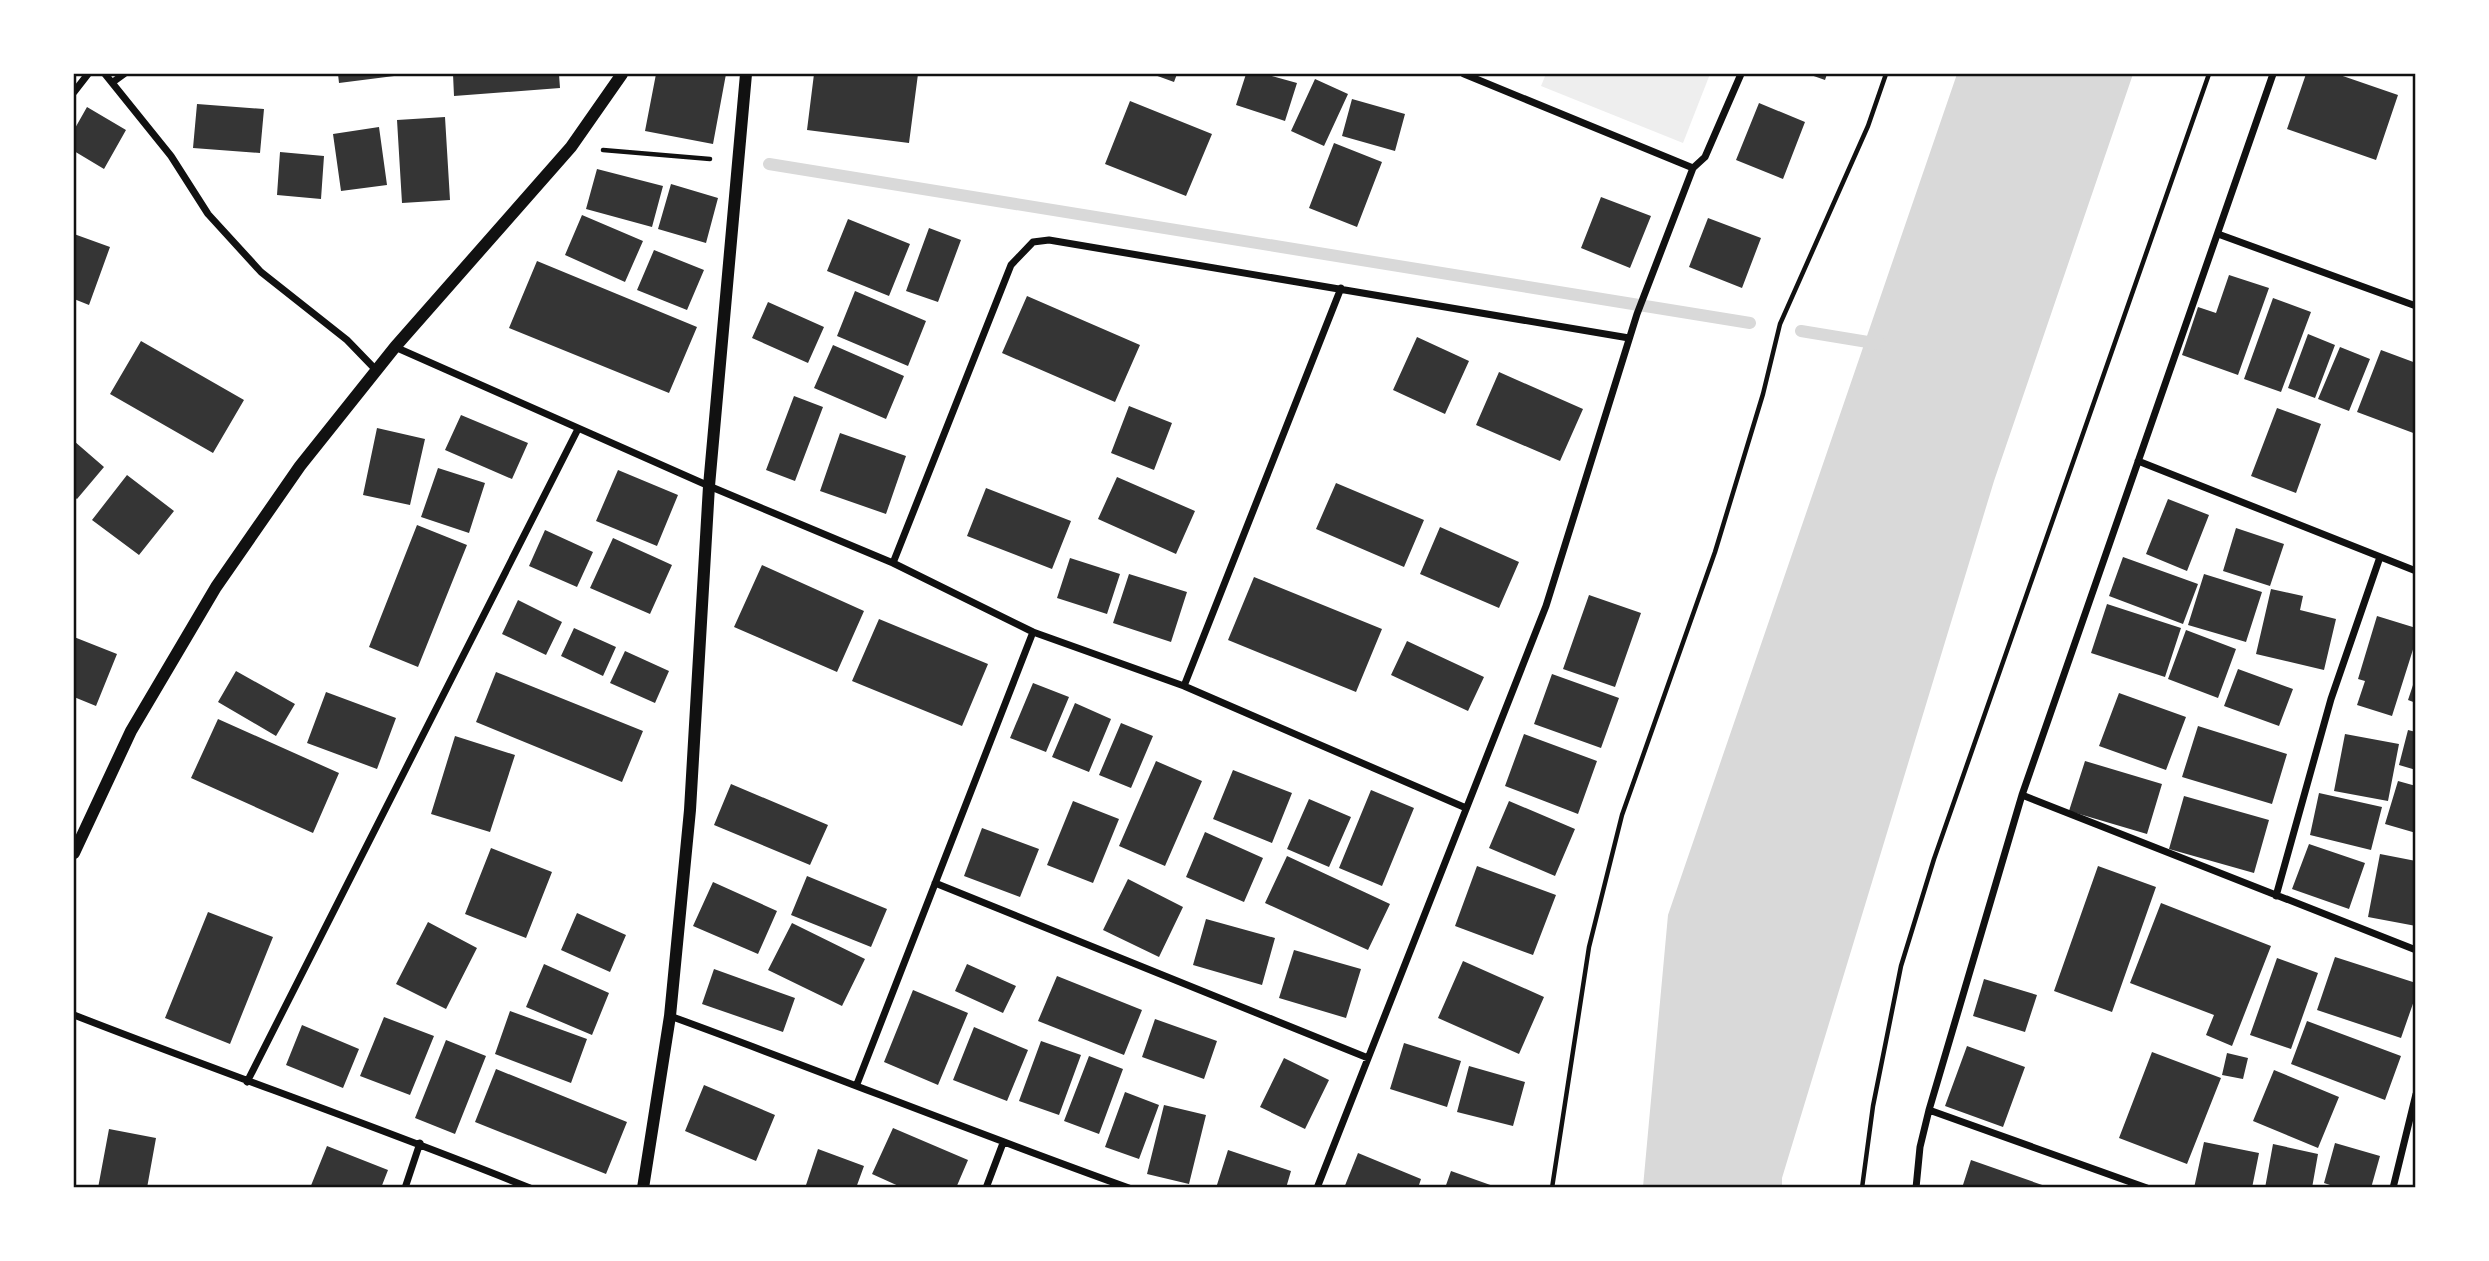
<svg xmlns="http://www.w3.org/2000/svg" width="2489" height="1261" font-family="'Work Sans',sans-serif">
	<style>
		.green { fill: #eee }
		.water { fill: #d9d9d9 }
		.lines { fill: none; stroke-linecap: round; stroke-linejoin: round }
		.stream { stroke: #d9d9d9; stroke-width: 12 }
		.building { fill: #353535 }
		.path { stroke: #111; stroke-width: 4.5 }
		.minor { stroke: #111; stroke-width: 7 }
		.tertiary { stroke: #111; stroke-width: 12 }
		.neatline { fill: none; stroke: #111; stroke-width: 2.5 }
	</style>
	<rect width="100%" height="100%" fill="#fff"/>
	<path class="green" d="M1546,74H1710L1683,143L1541,86Z"/>
	<path class="water" d="M1957,74H2133L1994,481L1782,1178V1187H1643L1668,915Z"/>
	<g class="lines">
		<path class="stream" d="M769,164L1750,323
			M1801,331L1880,344"/>
	</g>
	<path class="building" d="M338,74H402V75L339,83Z
		M453,74H559L560,88L454,96Z
		M656,74H726L713,144L645,131Z
		M814,74H918L909,143L807,130Z
		M1152,74H1177L1174,82Z
		M1246,74H1265L1297,83L1285,121L1236,105Z
		M1808,74H1827L1825,80Z
		M2306,74H2337L2398,95L2376,160L2287,129Z
		M1315,79L1348,94L1324,146L1291,131Z
		M1352,99L1405,114L1395,151L1342,136Z
		M1130,101L1212,134L1186,196L1105,164Z
		M1759,103L1805,122L1783,179L1736,160Z
		M197,104L264,109L260,153L193,148Z
		M87,107L126,130L104,169L74,151V130Z
		M445,117L450,200L402,203L397,120Z
		M379,127L387,185L341,191L333,134Z
		M1334,143L1382,162L1357,227L1309,208Z
		M280,152L324,156L321,199L277,195Z
		M597,169L663,186L652,227L586,209Z
		M671,184L718,198L706,243L658,229Z
		M1601,197L1651,216L1630,268L1581,248Z
		M582,215L643,241L625,282L565,255Z
		M1708,218L1761,238L1742,288L1689,267Z
		M848,219L910,244L889,296L827,271Z
		M929,228L961,240L938,302L906,291Z
		M74,234L110,247L89,305L74,299Z
		M654,250L704,270L687,310L637,290Z
		M537,261L697,327L669,393L509,328Z
		M2229,275L2269,288L2238,375L2182,355L2198,307L2216,313Z
		M855,291L926,321L908,366L837,336Z
		M1027,296L1140,345L1115,402L1002,353Z
		M2273,298L2311,312L2281,392L2244,379Z
		M768,302L824,327L808,363L752,338Z
		M2308,334L2335,345L2315,398L2288,388Z
		M1417,337L1469,361L1445,414L1393,390Z
		M141,341L244,400L213,453L110,394Z
		M833,345L904,376L886,419L814,388Z
		M2340,347L2370,359L2349,411L2318,399Z
		M2381,350L2416,363V434L2357,412Z
		M1499,372L1583,409L1560,461L1476,425Z
		M794,396L823,407L795,481L766,470Z
		M1129,406L1172,423L1154,470L1111,453Z
		M2277,408L2321,424L2296,493L2251,476Z
		M461,415L528,443L512,479L445,450Z
		M377,428L425,439L410,505L363,495Z
		M840,433L906,456L886,514L820,491Z
		M74,441L104,467L77,499L74,497Z
		M438,468L485,483L469,533L421,517Z
		M618,470L678,495L657,546L596,521Z
		M127,475L174,511L139,555L92,520Z
		M1117,477L1195,511L1176,554L1098,519Z
		M1336,483L1424,520L1404,567L1316,529Z
		M986,488L1071,521L1052,569L967,536Z
		M2168,499L2209,515L2187,571L2146,554Z
		M417,525L467,545L418,667L369,647Z
		M1440,527L1519,562L1499,608L1420,574Z
		M2236,528L2284,544L2270,586L2223,571Z
		M545,530L593,552L577,587L529,566Z
		M613,538L672,565L650,614L590,588Z
		M2123,557L2198,584L2183,624L2109,596Z
		M1070,558L1120,574L1107,614L1057,598Z
		M762,565L864,611L837,672L734,627Z
		M1129,574L1187,592L1171,642L1113,623Z
		M2204,574L2262,592L2246,642L2188,625Z
		M1254,577L1382,629L1356,692L1228,640Z
		M2271,589L2303,596L2300,610L2336,619L2324,670L2256,654Z
		M1589,595L1641,613L1615,687L1563,669Z
		M518,600L562,622L546,655L502,634Z
		M2107,604L2181,628L2165,677L2091,653Z
		M2377,616L2416,628V640L2392,716L2357,705L2365,681L2358,679Z
		M879,619L988,664L962,726L852,681Z
		M574,628L616,647L603,676L561,656Z
		M2186,630L2236,649L2218,698L2168,679Z
		M74,637L117,654L96,706L74,697Z
		M1407,641L1484,677L1468,711L1391,675Z
		M625,651L669,671L655,703L610,683Z
		M2238,669L2293,689L2279,726L2224,706Z
		M236,671L295,704L276,736L218,702Z
		M496,672L643,731L622,782L476,722Z
		M1552,674L1619,698L1601,748L1534,724Z
		M2415,679H2416V703L2408,700Z
		M1033,683L1069,697L1046,752L1010,738Z
		M326,692L396,718L377,769L307,743Z
		M2119,693L2186,717L2166,770L2099,746Z
		M1075,703L1111,719L1089,772L1052,757Z
		M218,719L339,773L313,833L191,778Z
		M1121,723L1153,736L1131,788L1099,775Z
		M2198,726L2287,754L2272,804L2182,777Z
		M2408,730L2416,732V770L2399,765Z
		M1524,734L1597,761L1578,814L1505,786Z
		M2345,734L2399,744L2388,801L2334,791Z
		M455,736L515,755L490,832L431,814Z
		M1156,761L1202,781L1165,866L1119,846Z
		M2085,761L2162,784L2147,834L2069,811Z
		M1233,770L1292,793L1272,843L1213,819Z
		M2398,781L2416,786V833L2385,824Z
		M731,784L828,825L810,865L714,825Z
		M1371,790L1414,808L1382,886L1339,868Z
		M2319,793L2382,807L2371,850L2310,835Z
		M2184,796L2269,820L2254,873L2169,849Z
		M1309,799L1351,817L1329,867L1287,849Z
		M1073,801L1119,819L1093,883L1047,865Z
		M1509,801L1575,829L1555,876L1489,848Z
		M982,828L1039,849L1020,897L964,876Z
		M1205,832L1263,858L1244,902L1186,877Z
		M2309,844L2365,863L2349,909L2292,889Z
		M491,848L552,872L526,938L465,914Z
		M2380,854L2416,861V926L2368,917Z
		M1287,856L1390,904L1368,950L1265,903Z
		M1477,866L1556,895L1533,955L1455,926Z
		M2098,866L2156,887L2112,1012L2054,991Z
		M807,876L887,909L871,947L791,915Z
		M1128,879L1183,907L1159,957L1103,930Z
		M713,882L777,911L758,954L693,926Z
		M2161,903L2271,946L2232,1046L2206,1035L2214,1015L2130,983Z
		M208,912L273,937L230,1044L165,1018Z
		M577,913L626,935L610,972L561,950Z
		M1206,919L1275,938L1262,985L1193,965Z
		M428,922L477,948L446,1009L396,984Z
		M792,923L865,959L842,1006L768,970Z
		M1294,950L1361,969L1346,1018L1279,998Z
		M2335,957L2416,983V995L2401,1038L2317,1010Z
		M2277,958L2318,973L2291,1049L2250,1035Z
		M1463,961L1544,997L1519,1054L1438,1018Z
		M544,964L609,993L592,1035L526,1007Z
		M967,964L1016,986L1003,1013L955,991Z
		M714,969L795,998L783,1032L702,1004Z
		M1057,976L1142,1010L1124,1055L1038,1021Z
		M1984,979L2037,995L2025,1032L1973,1016Z
		M913,990L968,1013L938,1085L884,1062Z
		M510,1011L587,1039L571,1083L495,1054Z
		M384,1017L434,1036L410,1095L360,1076Z
		M1155,1019L1217,1041L1204,1079L1142,1057Z
		M2307,1021L2401,1056L2385,1100L2291,1064Z
		M302,1025L359,1049L343,1088L286,1065Z
		M974,1027L1028,1050L1007,1101L953,1080Z
		M446,1040L486,1056L455,1134L415,1118Z
		M1041,1041L1081,1055L1059,1115L1019,1101Z
		M1404,1043L1461,1061L1447,1107L1390,1089Z
		M1967,1046L2025,1067L2003,1127L1945,1106Z
		M2152,1052L2221,1078L2187,1164L2119,1138Z
		M2227,1053L2248,1058L2243,1079L2222,1075Z
		M1089,1056L1123,1069L1099,1134L1064,1121Z
		M1284,1058L1329,1080L1305,1129L1260,1107Z
		M1469,1066L1525,1082L1513,1126L1457,1112Z
		M496,1069L627,1122L606,1174L475,1122Z
		M2274,1070L2339,1097L2318,1148L2253,1121Z
		M704,1085L775,1115L756,1161L685,1131Z
		M1125,1092L1159,1105L1139,1159L1105,1147Z
		M1164,1105L1206,1115L1189,1184L1147,1174Z
		M893,1128L968,1160L956,1188H903L872,1174Z
		M109,1129L156,1138L147,1188H98Z
		M2204,1142L2259,1153L2252,1188H2194Z
		M2335,1143L2380,1156L2371,1188H2339L2324,1183Z
		M2273,1144L2318,1154L2312,1188H2265Z
		M327,1146L388,1170L381,1188H310Z
		M818,1149L864,1166L856,1188H805Z
		M1228,1150L1291,1171L1286,1188H1216Z
		M1358,1153L1421,1179L1418,1188H1344Z
		M1971,1160L2048,1187V1188H1962Z
		M1451,1171L1496,1187V1188H1445Z"/>
	<g class="lines">
		<path class="path" d="M603,150L710,159
			M1552,1188L1589,947L1622,815L1715,552L1763,394L1780,324L1868,126L1886,74
			M1862,1188L1873,1106L1901,966L1934,859L2209,74"/>
		<path class="minor" d="M105,74L171,156L208,214L261,272L347,340L376,370
			M1464,74L1693,168
			M113,82L124,74
			M74,92L88,74
			M2218,234L2416,306
			M395,347L709,486L893,563L1033,632L1184,686L1466,808
			M2138,461L2416,571
			M893,563L1011,265L1033,242L1049,240L1629,338
			M1184,686L1341,288
			M2022,795L2416,950
			M935,883L1368,1058
			M2276,896L2331,699L2380,557
			M74,1015C225,1074 379,1127 530,1188
			M670,1016C824,1072 975,1133 1129,1188
			M247,1082L578,429
			M857,1084L1033,632
			M1929,1110L2147,1188
			M405,1188L420,1143
			M986,1188L1003,1143
			M1317,1188L1546,606L1637,314L1693,168L1705,157L1741,74
			M1916,1188L1920,1147L1929,1110L2022,795L2273,74
			M2393,1188L2416,1094"/>
		<path class="tertiary" d="M74,853L131,731L216,587L300,466L395,347L571,147L622,74
			M643,1188L670,1016L690,810L709,486L746,74"/>
	</g>
	<rect width="2489" height="1261" fill="none" stroke="#ffffff" stroke-width="150"/>
	<rect x="75" y="75" width="2339" height="1111" class="neatline"/>
</svg>
